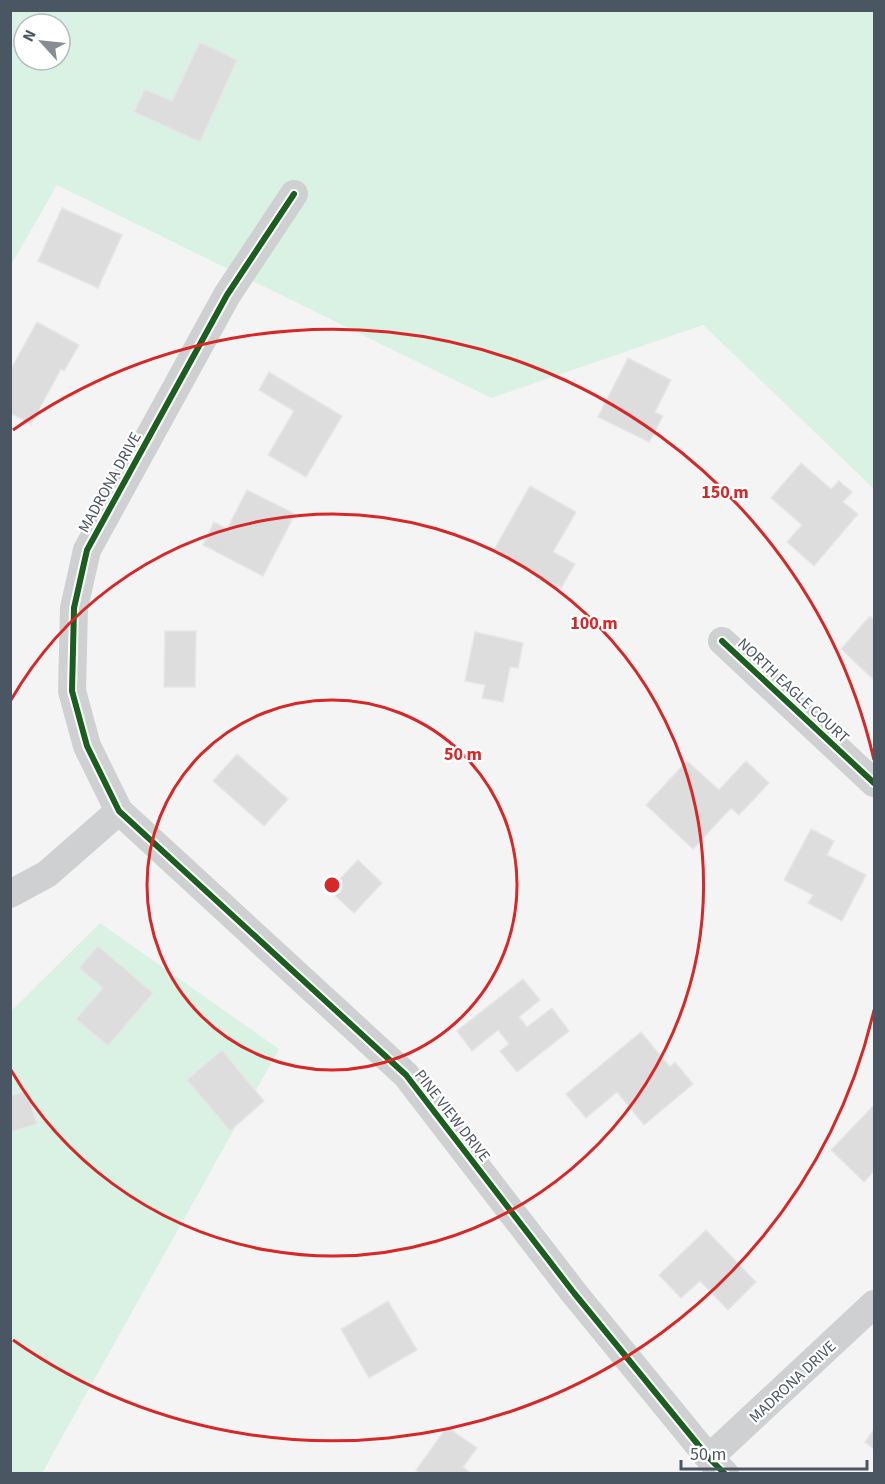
<svg xmlns="http://www.w3.org/2000/svg" width="885" height="1484" font-family="'Source Sans 3',sans-serif">
	<style>
		.green { fill: #d9f2e3; fill-rule: evenodd }
		.building { fill: #ddddde; stroke: #e5e6e7; stroke-width: 1.5 }
		.lines { fill: none; stroke-linecap: round; stroke-linejoin: round }
		.minor { stroke: #ced0d2; stroke-width: 28 }
		.cycleway-casing { stroke: #fff; stroke-width: 10 }
		.cycleway { stroke: #1b5e20; stroke-width: 6 }
		.ring { fill: none; stroke: #d62828; stroke-width: 3 }
		.labels { text-anchor: middle; stroke-width: 4.5; stroke-linejoin: round; paint-order: stroke }
		.street-label { font-size: 16px; fill: #4a5661; stroke: #fff }
		.centre { fill: #d62828; stroke: #fff; stroke-width: 3 }
		.ring-label { font-size: 18px; text-anchor: middle; font-weight: bold; fill: #d62828; stroke: #fff; stroke-width: 4.5; stroke-linejoin: round; paint-order: stroke }
	</style>
	<rect width="100%" height="100%" fill="#f4f4f4"/>
	<path class="green" d="M10,11H874V489L703,325L491,398L57,185L11,265ZM24,24H60V60H24Z
		M100,923L279,1049L42,1473L11,1474V1011Z"/>
	<path class="building" d="M200,42L237,60L200,142L134,112L145,89L172,101Z
		M62,208L122,235L98,288L38,261Z
		M37,322L79,345L64,371L61,369L31,424L10,413V371Z
		M628,358L671,380L655,412L663,416L649,442L598,417Z
		M269,372L342,416L306,477L268,455L294,411L259,390Z
		M801,463L831,489L839,481L852,492L843,502L858,514L814,566L787,542L802,525L771,498Z
		M530,486L576,512L553,552L575,564L561,588L494,550Z
		M247,490L295,514L263,576L203,545L214,522L227,529Z
		M870,616L874,620V680L841,649Z
		M165,631H196L195,687H164Z
		M475,632L523,643L518,668L510,667L503,702L482,698L485,685L465,681Z
		M237,754L288,799L264,826L213,781Z
		M687,761L719,790L746,761L769,783L739,815L731,808L693,849L646,805Z
		M811,829L834,841L827,855L866,875L842,921L808,903L813,895L784,880Z
		M358,860L382,883L354,913L329,890Z
		M98,946L153,993L108,1046L76,1019L103,988L79,968Z
		M523,979L540,1000L519,1017L527,1027L552,1008L569,1031L517,1072L500,1051L509,1044L498,1030L472,1051L457,1031Z
		M641,1032L670,1067L675,1062L693,1084L644,1125L617,1092L586,1118L566,1094Z
		M222,1050L264,1101L230,1131L187,1080Z
		M27,1091L37,1124L10,1132V1096Z
		M874,1105V1171L864,1182L831,1150Z
		M706,1230L756,1282L728,1310L700,1281L681,1298L659,1275Z
		M388,1301L417,1350L369,1378L341,1329Z
		M447,1427L477,1448L463,1467L472,1474H421L416,1470Z
		M874,1429V1449L865,1442Z"/>
	<g class="lines">
		<path class="minor" d="M294,194L227,295L87,550L74,608L72,691L87,746L119,811L406,1075L574,1293L709,1458L725,1474
			M722,641L874,783
			M10,894L47,874L119,811
			M709,1458L874,1304"/>
		<g class="cycleway-casing">
			<path id="cycleway" d="M294,194L227,295L87,550L74,608L72,691L87,746L119,811L406,1075L574,1293L709,1458L725,1474
				M722,641L874,783"/>
		</g>
		<use href="#cycleway" class="cycleway"/>
	</g>
	<g class="ring">
		<circle cx="332" cy="885" r="185"/>
		<path d="M11 700A371 371 0 1 1 11 1070"/>
		<path d="M874 1010A556 556 0 0 1 13 1340M13 430A556 556 0 0 1 874 760"/>
	</g>
	<g class="labels">
		<g class="street-label">
			<text transform="translate(109 482) rotate(-61)" y="6">MADRONA DRIVE</text>
			<text transform="translate(794 690) rotate(43)" y="6">NORTH EAGLE COURT</text>
			<text transform="translate(453 1115) rotate(52)" y="6">PINE VIEW DRIVE</text>
			<text transform="translate(792 1381) rotate(-43)" y="6">MADRONA DRIVE</text>
		</g>
	</g>
	<circle cx="332" cy="885" r="9" class="centre"/>
	<g class="ring-label">
		<text x="725" y="498">150 m</text>
		<text x="594" y="629">100 m</text>
		<text x="463" y="760">50 m</text>
	</g>
	<rect width="885" height="1484" fill="none" stroke="#4a5661" stroke-width="24"/>
	<g transform="translate(42 42) rotate(297)"><circle r="28" fill="#ffffff" stroke="#b7bbc0" stroke-width="1.5"/>
	<path d="M0-4.5L10 22L0 15L-10 22Z" fill="#868d94"/>
	<text y="-9" font-size="16" font-weight="bold" text-anchor="middle" fill="#4a5661">N</text>
	</g>
	<path d="M681 1460v9h186v-9" fill="none" stroke="#4a5661" stroke-width="3"/>
	<text x="690" y="1460" font-size="18" fill="#4a5661" stroke="#ffffff" stroke-width="4.5" paint-order="stroke">50 m</text>
</svg>
